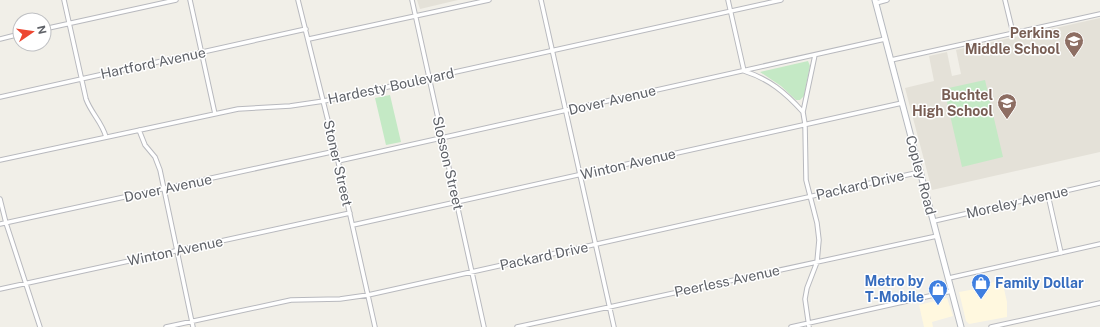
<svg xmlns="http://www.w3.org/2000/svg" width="1100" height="327" font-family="'Public Sans',sans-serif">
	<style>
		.commercial { fill: #fff8df }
		.education { fill: #e4e1d8 }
		.green { fill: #c4e9c5 }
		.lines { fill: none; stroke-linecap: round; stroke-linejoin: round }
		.street-casing { stroke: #b8b9be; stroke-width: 5.5 }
		.secondary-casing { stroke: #b6b9bf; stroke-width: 7 }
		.street { stroke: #fff; stroke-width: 3.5 }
		.secondary { stroke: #fff; stroke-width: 5 }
		.labels { text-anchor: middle; stroke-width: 3; stroke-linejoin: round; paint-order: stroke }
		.education-label { font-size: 14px; font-weight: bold; fill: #785e54; stroke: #fff; text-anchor: end }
		.street-label { font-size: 14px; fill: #5f6268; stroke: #fff }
		.shop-label { font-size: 14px; font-weight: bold; fill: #366cbe; stroke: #fff; text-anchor: end }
	</style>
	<rect width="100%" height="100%" fill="#f1efe8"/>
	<path class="commercial" d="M1002,280L1007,302V317L969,324L966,321L959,292L981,288V285Z
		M947,298L953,316L932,322L933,327H924L919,305Z"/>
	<path class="education" d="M417,0H458L420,9Z
		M1100,18V152L932,190L905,88L934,81L929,56L947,52L952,76L961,74L956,50Z"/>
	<path class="green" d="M808,61L810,66L804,96L800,100H796L781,86L760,72Z
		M985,80L1003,157L962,167L944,89Z
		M390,95L401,142L386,145L375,98Z"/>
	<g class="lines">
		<g class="street-casing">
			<path id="street" d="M64,0L86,99C91,113 102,122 106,137
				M190,0L215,114
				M298,0L338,161L375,327
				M412,0L484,327
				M541,0L614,327
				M728,0L744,71C769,79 785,92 803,112
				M1005,0L1013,33
				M876,3L887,0
				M44,29L176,0
				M0,39L20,34
				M309,39L489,0
				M891,60L1100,14
				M0,97L306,29
				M139,130L145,145L155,157L160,170L193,327
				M0,160L238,109L290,106L324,101L781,0
				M338,161L885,39
				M1048,195L1061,253
				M0,199L6,223L40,327
				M934,221L1100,183
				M0,224L336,151
				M353,225L902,103
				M949,278L1100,244
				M0,289L350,213
				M166,327L291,300L340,299L368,295L920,172
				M517,327L937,236
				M791,327L952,291
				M809,327L805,299L807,288L817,262L819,240L817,223L806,180L805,124L803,112L815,55
				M991,327L1100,303"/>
		</g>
		<g class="secondary-casing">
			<path id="secondary" d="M875,0L961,327"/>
		</g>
		<use href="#street" class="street"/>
		<use href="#secondary" class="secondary"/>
	</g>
	<defs>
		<g id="school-pin" transform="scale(1)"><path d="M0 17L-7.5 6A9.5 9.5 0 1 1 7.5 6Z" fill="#8d6e63" stroke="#fff"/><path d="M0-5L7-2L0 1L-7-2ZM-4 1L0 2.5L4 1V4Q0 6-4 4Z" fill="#fff"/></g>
		<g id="shop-pin" transform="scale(1)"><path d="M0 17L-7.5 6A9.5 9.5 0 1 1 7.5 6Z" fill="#3f7fe0" stroke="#fff"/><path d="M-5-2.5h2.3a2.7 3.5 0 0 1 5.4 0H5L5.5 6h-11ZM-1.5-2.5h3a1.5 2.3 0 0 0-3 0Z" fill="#fff"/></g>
	</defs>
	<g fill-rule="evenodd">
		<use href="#school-pin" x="1074" y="41"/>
		<use href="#school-pin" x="1007" y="103"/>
		<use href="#shop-pin" x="981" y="283"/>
		<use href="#shop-pin" x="938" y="289"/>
	</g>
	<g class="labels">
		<g class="education-label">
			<text x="1060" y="38">Perkins<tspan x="1060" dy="16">Middle School</tspan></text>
			<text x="993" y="100">Buchtel<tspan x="993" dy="16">High School</tspan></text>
		</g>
		<g class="street-label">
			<text transform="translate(153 63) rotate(-12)" y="5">Hartford Avenue</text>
			<text transform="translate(391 86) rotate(-12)" y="5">Hardesty Boulevard</text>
			<text transform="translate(612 100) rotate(-13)" y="5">Dover Avenue</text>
			<text transform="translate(338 163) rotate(77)" y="5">Stoner Street</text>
			<text transform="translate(448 163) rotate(77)" y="5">Slosson Street</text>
			<text transform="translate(628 164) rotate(-13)" y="5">Winton Avenue</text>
			<text transform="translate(921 175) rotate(75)" y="5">Copley Road</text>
			<text transform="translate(860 185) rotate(-13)" y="5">Packard Drive</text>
			<text transform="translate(168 188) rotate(-12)" y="5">Dover Avenue</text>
			<text transform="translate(1017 202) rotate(-13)" y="5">Moreley Avenue</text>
			<text transform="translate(175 251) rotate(-12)" y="5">Winton Avenue</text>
			<text transform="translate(544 256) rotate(-12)" y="5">Packard Drive</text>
			<text transform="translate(727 281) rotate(-12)" y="5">Peerless Avenue</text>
		</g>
		<g class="shop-label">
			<text x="924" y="286">Metro by<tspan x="924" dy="16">T-Mobile</tspan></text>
			<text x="995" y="288" text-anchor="start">Family Dollar</text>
		</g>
	</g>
	<g transform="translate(32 32) rotate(77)"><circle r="19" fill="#ffffff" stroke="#bfc0c3"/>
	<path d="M0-3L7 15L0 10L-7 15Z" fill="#ed4631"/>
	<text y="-6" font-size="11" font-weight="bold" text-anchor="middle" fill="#5f6268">N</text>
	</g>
</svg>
